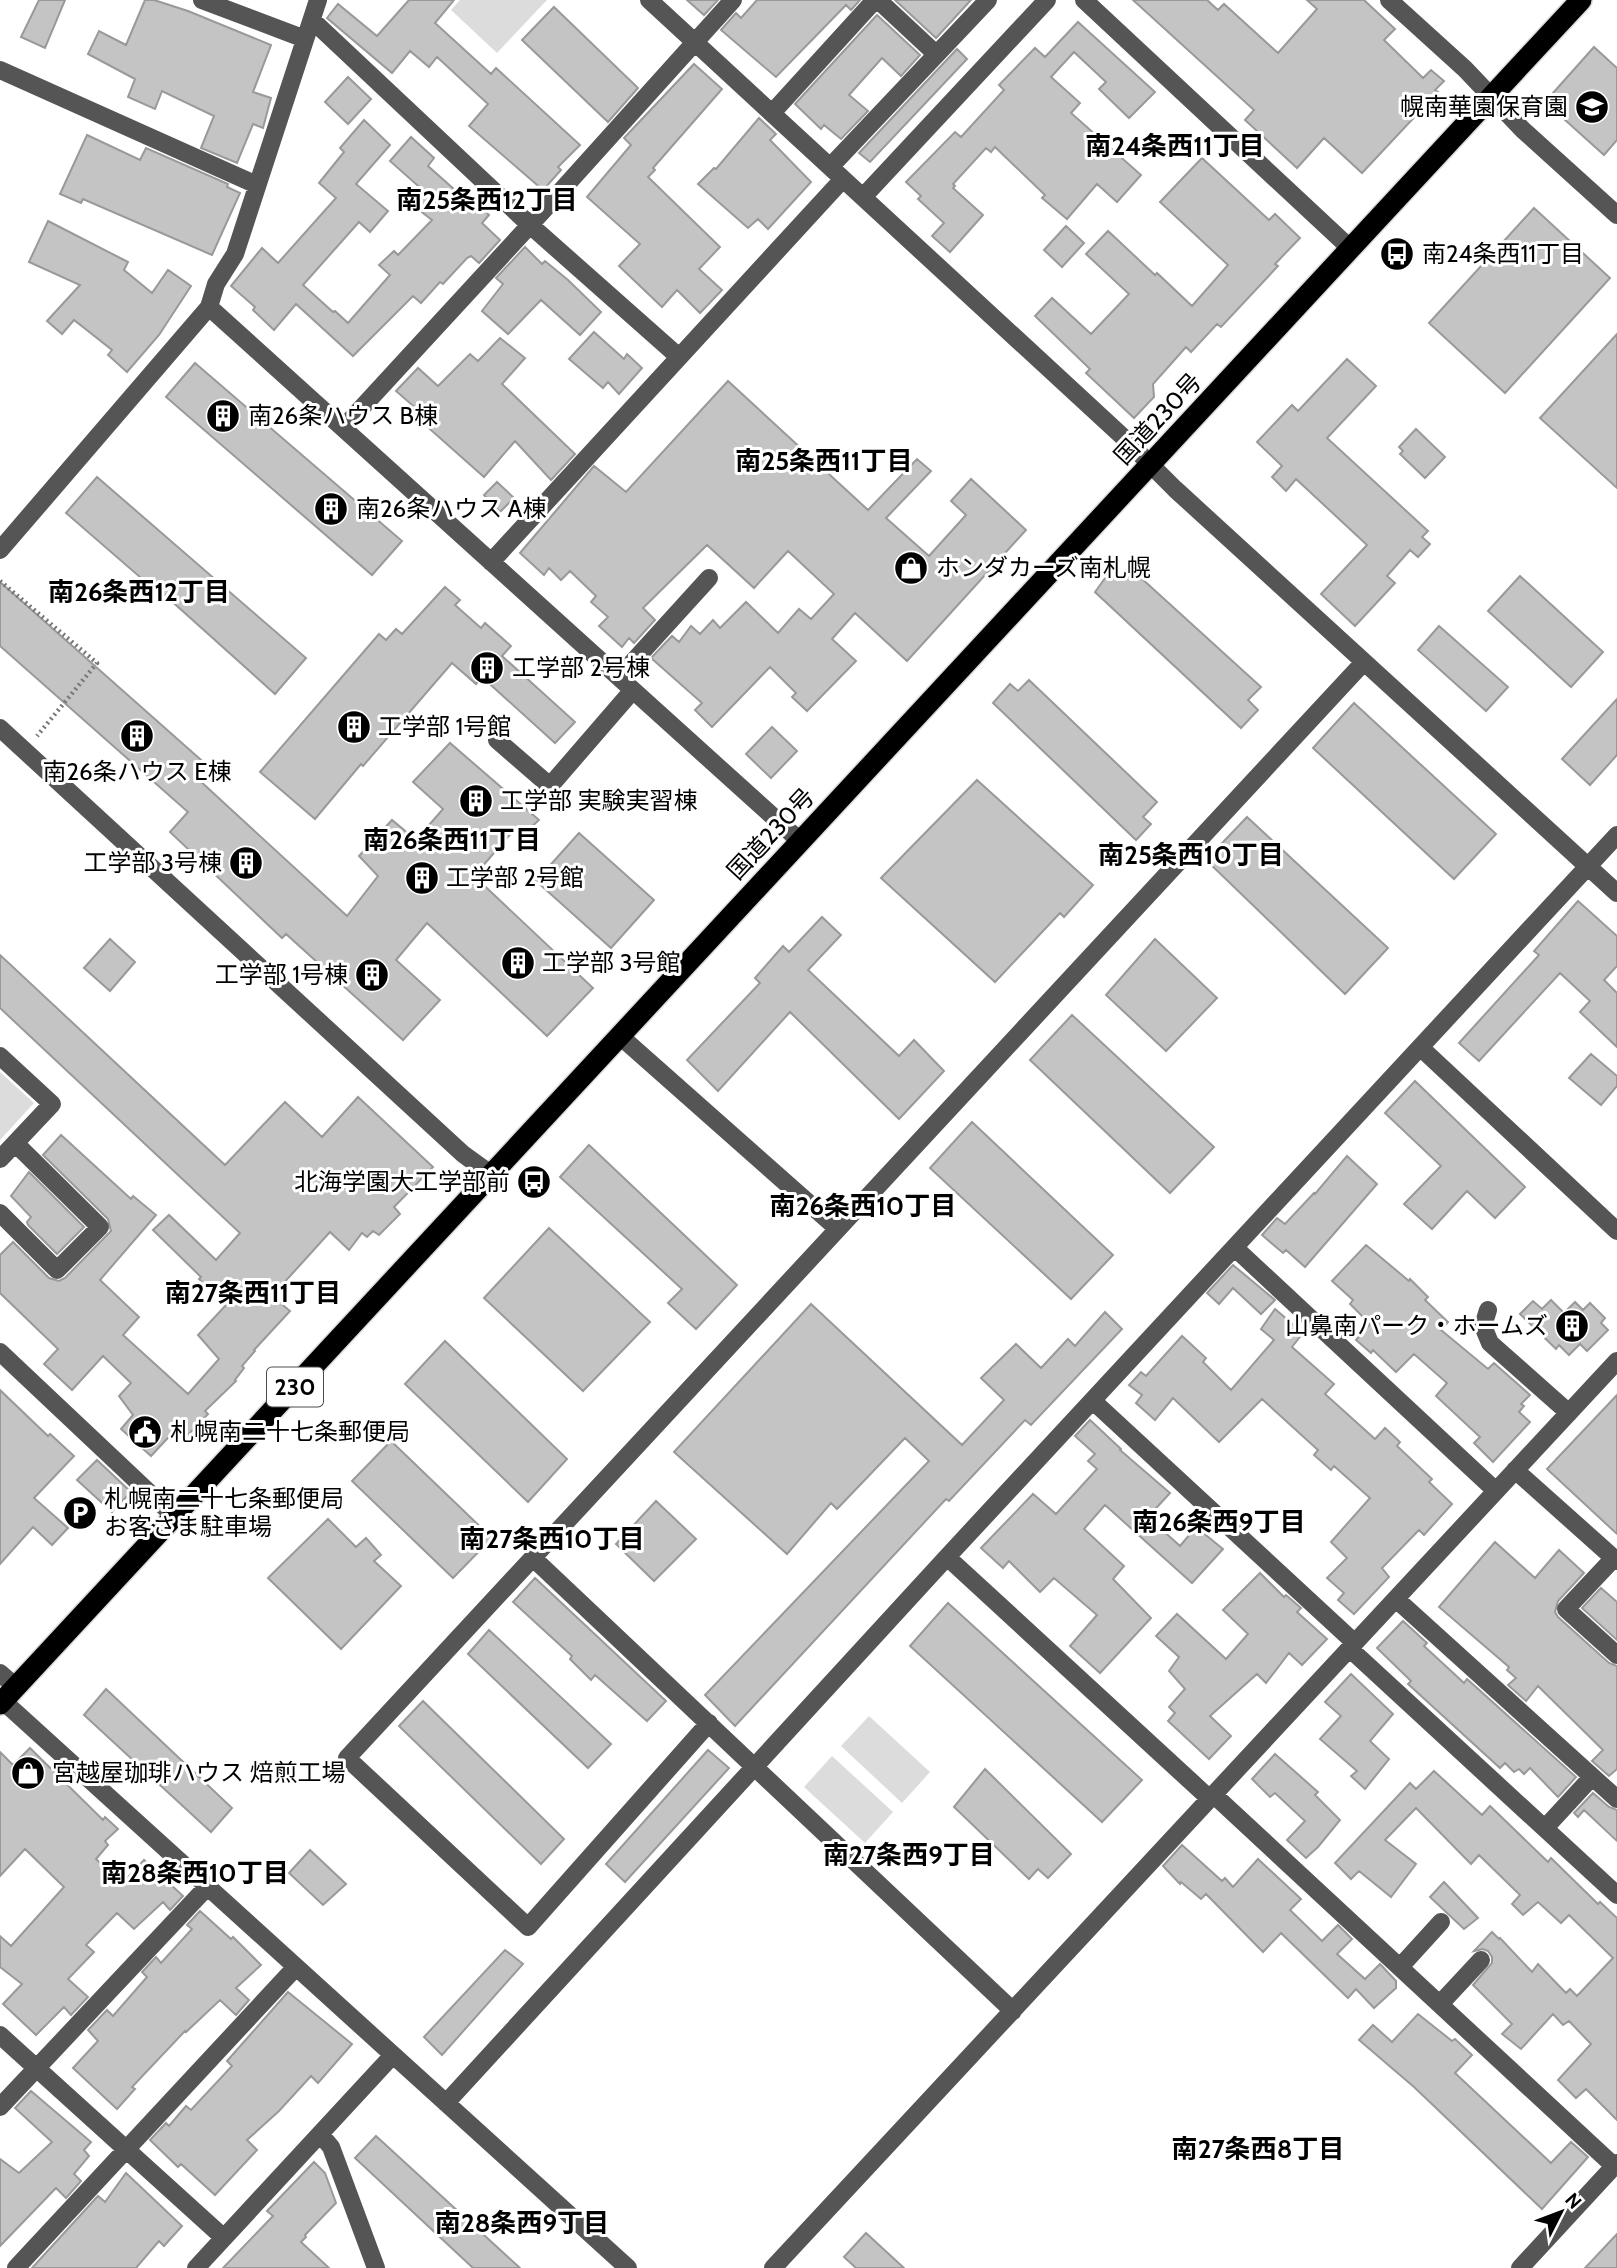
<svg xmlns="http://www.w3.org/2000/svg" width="1617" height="2268" font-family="Cabin,'Noto Sans JP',sans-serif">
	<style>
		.green { fill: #dcdcdc }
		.building { fill: #c4c4c4; stroke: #999; stroke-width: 2 }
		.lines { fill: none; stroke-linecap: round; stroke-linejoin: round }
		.highway-casing { stroke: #dbdbdb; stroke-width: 24 }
		.path { stroke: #777; stroke-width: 4.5; stroke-dasharray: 2 3.5; stroke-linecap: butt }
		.minor { stroke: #555; stroke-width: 18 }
		.highway { stroke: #000; stroke-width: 21 }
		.labels { text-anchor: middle; stroke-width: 6; stroke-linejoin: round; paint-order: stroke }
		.shield { fill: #fff; stroke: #4c4c4c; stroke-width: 2 }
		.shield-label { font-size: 23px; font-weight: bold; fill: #000 }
		.poi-label { font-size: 24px; fill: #000; stroke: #fff; text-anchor: start }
		.street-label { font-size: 24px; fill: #000; stroke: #fff }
		.neighbourhood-label { font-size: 26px; font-weight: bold; fill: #000; stroke: #fff }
	</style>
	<rect width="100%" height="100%" fill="#fff"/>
	<path class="green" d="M460,0H547L497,53L451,10Z
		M0,1072L34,1103L0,1140Z
		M869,1716L930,1772L902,1803L841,1746Z
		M832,1756L893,1812L865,1843L804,1787Z"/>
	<path class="building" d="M39,0H65L45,48L21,37Z
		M145,0H154L188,11L271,45L253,92L271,98L263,128L253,124L237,163L201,148L214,116L162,91L155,109L128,97L135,79L88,54L99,31L126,45Z
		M409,0H454L435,23L491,74L496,68L580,145L558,167L561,170L543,190L469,126L488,104L437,57L429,67L410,51L392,73L327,18L338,4L377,36Z
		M687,0H718L704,15Z
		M757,0H860L851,10L846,5L776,77L721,30L736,13L741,18Z
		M895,0H971L936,38Z
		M1133,0H1207L1218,10L1224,4L1278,53L1317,9L1307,0H1364L1395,29L1384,40L1423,78L1431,70L1444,81L1435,90L1438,92L1362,173L1324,138L1297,168L1245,120L1254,110Z
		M554,7L638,88L608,122L522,40Z
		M877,15L920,55L901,76L882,58L849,95L868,111L841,139L824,125L821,129L795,104Z
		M1078,22L1155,92L1129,118L1099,89L1106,82L1074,52L1051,77L1080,103L1071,113L1141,175L1117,202L1097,184L1067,219L1042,198L1045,195L995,147L991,152L986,148L953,184L955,186L953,188L983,215L950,252L932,236L944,223L918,199L921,196L906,182L955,132L961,137L1004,90L999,85L1035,48L1045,57Z
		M1594,47L1617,68V140L1604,155L1545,102Z
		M957,49L967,59L870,162L859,153Z
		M694,64L722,89L653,168L655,170L648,177L720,247L699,269L722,290L700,313L677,290L662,307L619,266L640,244L587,197L631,145L624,138Z
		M348,77L371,99L348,124L325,102Z
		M759,118L776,134L770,140L811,182L768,229L758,219L748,228L698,184L714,168L716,169Z
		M364,120L390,145L356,184L388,211L370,232L359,222L303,285L333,312L335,311L348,323L390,275L379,265L394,251L398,255L432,220L414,206L425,192L390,161L411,137L434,158L428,166L473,206L476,202L489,215L482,223L500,240L479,263L471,256L467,258L443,284L440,282L421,303L413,296L353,356L296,304L274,330L253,310L255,307L231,286L262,248L278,263L336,198L319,183L344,152L340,148Z
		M87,135L140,160L146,148L228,184L227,187L240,193L212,255L83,199L81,203L60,194Z
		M1202,158L1269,220L1275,214L1300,238L1275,264L1278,266L1221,327L1217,324L1191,352L1186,347L1153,384L1154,397L1134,418L1086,373L1090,369L1035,316L1052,298L1091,334L1129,294L1086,254L1108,231L1155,275L1157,273L1192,306L1228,265L1160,202Z
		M1534,208L1610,278L1505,393L1429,323Z
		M48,221L128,262L124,270L152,293L168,270L191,286L159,335L127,372L108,355L112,350L74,320L62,334L47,321L80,285L29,262Z
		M1066,226L1084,243L1062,267L1044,250Z
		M525,247L542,264L545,261L568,280L601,312L580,335L541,300L508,334L482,311L503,284L496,278Z
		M594,332L624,359L627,354L642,368L619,394L608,382L603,388L569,359Z
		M1617,334V488L1540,418Z
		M500,338L525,358L502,384L575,454L551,480L515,441L484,477L423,423L427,418L396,391L418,368L438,386L470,354L478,361Z
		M1347,359L1376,386L1327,438L1428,531L1422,537L1430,544L1418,557L1410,550L1387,576L1395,583L1355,626L1321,594L1367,545L1296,479L1286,491L1272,477L1282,466L1257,442L1292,405L1298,411Z
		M195,363L402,541L372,575L166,397Z
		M728,381L868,510L917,459L931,471L886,518L929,556L966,515L951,501L971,479L1026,530L907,661L855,613L832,639L856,661L807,711L792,697L796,693L770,667L712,727L695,710L702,703L651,658L672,636L679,642L691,626L700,634L713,620L720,628L746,602L778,633L799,609L811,619L834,594L788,551L754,588L707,545L643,608L655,620L634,643L629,638L622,647L599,626L608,617L591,602L596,596L570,571L561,580L549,568L544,575L520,553L594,466L626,492Z
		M1416,429L1445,457L1425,478L1400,454L1403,451L1399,447Z
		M97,477L306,658L275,694L158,589L156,591L66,513Z
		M497,482L514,498L500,512L484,495Z
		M1129,567L1261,687L1248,700L1258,710L1241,728L1095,592L1111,570L1120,578Z
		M1520,576L1603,652L1571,687L1488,611Z
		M0,582L209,767L198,779L347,916L378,876L359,856L392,820L416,840L443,809L413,782L450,743L539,820L529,829L514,830L474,876L593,988L547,1036L427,923L396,960L440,1000L403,1040L286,934L282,938L170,832L188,812L0,646Z
		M445,587L460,600L455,605L481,628L485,623L511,646L502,656L575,722L555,743L482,677L476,684L452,663L363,766L361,764L315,819L260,772L379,634L386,640L396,629L402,634Z
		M1439,626L1508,687L1486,711L1418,650Z
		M1029,680L1157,802L1143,817L1151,824L1136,840L993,703L1010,684L1018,691Z
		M1617,699V755L1590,785L1562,759Z
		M1354,703L1496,834L1454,879L1313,748Z
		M772,727L797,751L771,778L746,754Z
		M977,780L1093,885L1064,917L1060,913L995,982L881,878Z
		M1247,817L1388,948L1345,994L1206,860Z
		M579,833L654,900L611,948L536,881Z
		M1578,901L1617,936V966L1604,980L1617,993V1047L1580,1012L1590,1001L1560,973L1479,1061L1459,1043L1539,955L1534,951Z
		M822,917L841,935L808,970L899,1056L914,1040L944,1071L899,1119L790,1012L718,1091L687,1060L760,983L755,978L783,946L789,952Z
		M110,939L135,962L110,991L84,968Z
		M1155,939L1217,998L1166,1051L1106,995Z
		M0,955L225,1165L285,1102L322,1137L358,1097L433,1167L394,1207L400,1214L379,1235L373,1231L367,1237L362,1233L349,1250L330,1232L272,1296L290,1311L254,1350L255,1351L242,1366L244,1368L235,1380L236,1381L205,1411L208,1414L188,1435L179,1426L151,1456L121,1429L133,1415L119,1396L131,1383L103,1356L72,1390L44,1364L58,1349L0,1293V1255L13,1242L49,1278L59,1281L65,1278L111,1231L108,1219L43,1155L61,1135L131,1199L133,1196L156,1215L100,1280L139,1317L123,1335L188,1394L219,1359L198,1335L227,1304L199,1279L201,1277L153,1230L169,1215L216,1260L240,1233L0,1008Z
		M1072,1015L1214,1147L1170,1193L1030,1060Z
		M1591,1054L1617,1076V1086L1601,1105L1569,1078Z
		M1415,1081L1525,1187L1495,1218L1467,1191L1432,1229L1404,1204L1441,1166L1385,1113Z
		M972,1122L1113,1255L1071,1299L930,1168Z
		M589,1145L737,1285L696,1329L668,1303L682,1289L560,1177Z
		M1347,1156L1377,1184L1305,1267L1286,1250L1283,1253L1262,1235L1277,1218L1285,1224L1314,1193L1315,1194Z
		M29,1172L84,1227L57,1254L28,1225L27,1222L31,1217L11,1196Z
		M549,1228L650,1322L583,1391L484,1298Z
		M1366,1245L1409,1281L1410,1279L1428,1297L1425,1300L1448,1322L1441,1330L1488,1369L1494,1363L1530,1395L1521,1404L1524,1406L1519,1412L1530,1422L1493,1462L1474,1443L1480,1437L1436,1396L1447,1383L1414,1354L1396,1372L1373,1350L1371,1353L1356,1340L1370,1324L1350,1304L1353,1300L1332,1281Z
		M1233,1265L1275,1300L1261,1314L1233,1288L1219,1304L1207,1293Z
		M1551,1300L1564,1313L1575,1302L1583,1310L1590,1303L1605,1318L1601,1323L1608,1330L1587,1351L1580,1344L1569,1355L1559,1345L1556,1349L1520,1314L1533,1301L1542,1309Z
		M811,1304L962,1445L1004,1400L981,1378L1016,1344L1041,1368L1068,1339L1075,1346L1105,1312L1122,1329L1031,1425L1025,1420L949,1501L946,1499L735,1726L705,1695L929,1461L905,1438L837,1509L831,1503L787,1554L674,1452Z
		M1275,1309L1303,1333L1292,1347L1334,1384L1325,1394L1375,1439L1385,1428L1400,1442L1397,1446L1432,1479L1429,1482L1452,1504L1424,1535L1419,1530L1382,1568L1389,1577L1354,1614L1338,1600L1344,1593L1327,1578L1347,1558L1331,1542L1370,1498L1334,1466L1331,1470L1314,1455L1318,1450L1262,1399L1219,1442L1173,1398L1155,1420L1136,1403L1142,1395L1129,1385L1141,1372L1146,1376L1182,1336L1206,1358L1203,1362L1231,1390L1274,1340L1261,1329Z
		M445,1341L567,1459L528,1502L405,1384Z
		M0,1390L48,1436L50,1434L74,1456L34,1498L68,1528L52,1545L33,1527L0,1564Z
		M1617,1395V1534L1547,1469Z
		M1090,1420L1121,1449L1120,1450L1170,1493L1148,1517L1180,1546L1196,1527L1223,1549L1192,1583L1105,1505L1084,1529L1124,1566L1113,1579L1151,1618L1100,1673L1070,1646L1097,1615L1054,1578L1040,1592L1009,1561L1003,1568L981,1548L1033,1494L1056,1514L1097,1469L1088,1461L1095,1454L1075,1436Z
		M391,1441L492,1538L453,1578L352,1481Z
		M97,1460L131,1492L112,1512L77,1480Z
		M656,1501L696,1539L654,1581L616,1544Z
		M328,1519L356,1547L366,1538L381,1555L374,1561L401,1586L341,1649L268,1578Z
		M1495,1542L1535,1578L1559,1550L1584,1573L1558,1601L1555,1612L1558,1617L1609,1663L1617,1666V1769L1609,1776L1592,1761L1603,1750L1538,1686L1526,1701L1508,1685L1516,1678L1507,1670L1509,1667L1439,1607Z
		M1260,1573L1284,1597L1286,1595L1301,1608L1297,1612L1327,1639L1302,1665L1289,1653L1266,1683L1257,1674L1210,1716L1231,1736L1209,1759L1168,1721L1175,1713L1169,1707L1185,1689L1169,1671L1179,1657L1156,1636L1177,1614L1226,1659L1248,1634L1223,1610Z
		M535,1578L666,1701L647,1721L595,1675L591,1680L570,1659L572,1656L513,1602Z
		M1601,1588L1617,1602V1640L1582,1608Z
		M948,1603L1142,1780L1102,1822L910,1646Z
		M1403,1621L1427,1643L1424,1646L1464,1683L1467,1679L1576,1777L1558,1797L1530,1768L1524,1774L1519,1769L1514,1772L1505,1763L1500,1768L1408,1684L1411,1681L1377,1648Z
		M489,1630L611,1744L588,1768L468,1654Z
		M1351,1674L1393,1714L1370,1741L1389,1759L1365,1789L1351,1776L1357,1771L1320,1739L1341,1716L1325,1702Z
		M106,1689L232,1808L211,1832L84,1715Z
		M423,1701L564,1839L541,1864L399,1726Z
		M30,1748L103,1820L105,1817L118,1829L105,1841L108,1845L96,1859L122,1884L144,1860L183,1896L170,1910L163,1902L134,1929L117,1913L86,1945L94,1952L68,1979L88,1997L71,2015L64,2007L36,2035L3,2004L22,1984L0,1967V1936L11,1946L64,1887L25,1849L0,1876V1752L13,1765Z
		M708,1750L729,1768L625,1882L606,1864Z
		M1275,1754L1318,1792L1315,1795L1340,1820L1318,1847L1306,1858L1287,1840L1305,1821L1275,1793L1270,1797L1252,1779Z
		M985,1769L1071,1854L1048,1878L1038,1869L1029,1879L954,1807Z
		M1434,1771L1482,1815L1490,1806L1548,1862L1551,1858L1598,1904L1600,1902L1617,1918V2120L1586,2089L1576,2098L1558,2080L1591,2044L1569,2021L1563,2025L1553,2014L1521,2049L1502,2034L1512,2024L1473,1985L1492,1963V1957L1488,1951L1483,1949L1474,1951L1492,1932L1499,1939L1500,1938L1532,1972L1538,1964L1566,1993L1570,1989L1577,1996L1613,1958L1569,1915L1561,1923L1538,1902L1523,1915L1512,1904L1520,1895L1479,1855L1471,1864L1416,1808L1385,1840L1416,1864L1391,1897L1359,1871L1351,1879L1335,1863L1410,1783L1416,1789Z
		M1593,1793L1609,1807L1617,1810V1841L1584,1810L1578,1817L1574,1813Z
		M1182,1845L1222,1881L1225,1878L1233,1887L1258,1859L1301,1899L1290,1910L1322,1941L1338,1925L1352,1939L1337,1954L1365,1979L1380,1964L1396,1981V1988L1374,2008L1356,1989L1348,1998L1281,1933L1263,1952L1206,1894L1201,1899L1181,1882L1180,1884L1163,1866Z
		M310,1850L346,1884L323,1905L289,1873Z
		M1444,1882L1478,1918L1464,1929L1430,1897Z
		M200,1911L231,1939L233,1937L261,1965L236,1988L249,2000L236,2015L220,2000L186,2032L185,2031L132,2087L135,2089L117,2109L73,2068L98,2041L88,2030L107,2010L113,2016L147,1977L142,1972L156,1957L161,1963L192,1929L187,1925Z
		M505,1950L523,1964L442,2055L424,2037Z
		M288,1992L352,2044L318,2083L311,2076L279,2111L247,2140L257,2150L215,2195L181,2164L178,2167L150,2140L166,2123L169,2126L186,2106L191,2110L232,2066L227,2061Z
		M1418,2014L1452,2041L1455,2039L1472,2055L1455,2073L1551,2163L1571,2142L1588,2157L1542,2209L1414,2087L1359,2040L1373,2025L1392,2042Z
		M31,2091L91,2142L84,2150L89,2156L74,2174L81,2181L66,2198L56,2188L0,2246V2159L19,2173L52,2142L15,2108Z
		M376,2136L520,2268H473L355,2158Z
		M314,2162L325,2173L336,2203L305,2235L306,2237L301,2242L329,2268H223L273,2216L267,2211Z
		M126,2173L182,2226L164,2246L159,2241L136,2268H32L98,2196L105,2202Z
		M866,2233L904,2268H856L844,2257Z
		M1617,2234V2268H1585Z"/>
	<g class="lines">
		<g class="highway-casing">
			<path id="highway" d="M0,1704L1581,0"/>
		</g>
		<path class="path" d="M0,581L97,663L37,736"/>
		<path class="minor" d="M202,0L305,39
			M649,0L1123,437L1175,489L1617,893
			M878,0L936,54
			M1084,0L1351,249
			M1389,0L1465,69L1523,130L1617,215
			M312,20L530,225L679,357
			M0,70L257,185
			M772,113L875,0
			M830,167L988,0
			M863,197L1047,0
			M209,307L800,841
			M343,428L541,213L733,0
			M0,550L209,307L216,284L235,254L318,0
			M491,562L843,179
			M619,677L709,578
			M0,728L463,1154L492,1175
			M497,740L550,786L633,690
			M620,1036L838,1229
			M1421,1048L1617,1231
			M0,1056L52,1104L0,1159
			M0,1213L57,1270L100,1227L15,1143
			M1235,1248L1496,1491
			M1488,1310L1483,1326L1490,1343L1569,1413
			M0,1352L174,1516
			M1093,1401L1355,1643
			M1515,1470L1617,1561
			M947,1557L1210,1799
			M533,1558L1013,2011
			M1614,1558L1566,1609L1617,1655
			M1396,1599L1617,1799
			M1350,1649L1617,1895
			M0,1673L16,1687
			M3,1701L628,2268
			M709,1723L528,1927L347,1758L1364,662
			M1214,1795L1614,2166
			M1545,1828L1592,1777
			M1400,1967L1441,1922
			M1440,2004L1481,1960
			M0,2035L224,2238
			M446,2103L947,1557L1617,835
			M0,2107L208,1886
			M320,2134L331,2147L376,2268
			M16,2268L295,1968
			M196,2268L393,2055
			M773,2268L1617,1361
			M1520,2268L1617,2163"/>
		<use href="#highway" class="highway"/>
	</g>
	<defs>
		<g id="school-disc" transform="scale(1.75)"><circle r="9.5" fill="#000" stroke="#fff"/><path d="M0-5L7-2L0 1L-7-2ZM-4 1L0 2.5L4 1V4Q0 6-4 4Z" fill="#fff"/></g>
		<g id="bus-disc" transform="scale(1.75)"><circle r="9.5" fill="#000" stroke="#fff"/><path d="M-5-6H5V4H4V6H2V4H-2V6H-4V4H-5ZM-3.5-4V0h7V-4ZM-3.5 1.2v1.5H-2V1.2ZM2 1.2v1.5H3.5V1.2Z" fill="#fff"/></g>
		<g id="building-disc" transform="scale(1.75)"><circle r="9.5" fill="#000" stroke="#fff"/><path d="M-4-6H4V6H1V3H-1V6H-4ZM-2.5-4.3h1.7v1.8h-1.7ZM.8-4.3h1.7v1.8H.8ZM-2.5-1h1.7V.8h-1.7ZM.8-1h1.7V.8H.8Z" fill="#fff"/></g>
		<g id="shop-disc" transform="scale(1.75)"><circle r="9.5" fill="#000" stroke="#fff"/><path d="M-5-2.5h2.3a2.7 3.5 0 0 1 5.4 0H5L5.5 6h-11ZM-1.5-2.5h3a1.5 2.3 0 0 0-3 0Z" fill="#fff"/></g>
		<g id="civic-disc" transform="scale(1.75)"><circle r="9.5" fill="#000" stroke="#fff"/><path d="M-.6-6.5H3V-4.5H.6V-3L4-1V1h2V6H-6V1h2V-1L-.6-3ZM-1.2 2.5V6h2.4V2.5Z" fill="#fff"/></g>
		<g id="parking-disc" transform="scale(1.75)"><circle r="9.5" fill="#000" stroke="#fff"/><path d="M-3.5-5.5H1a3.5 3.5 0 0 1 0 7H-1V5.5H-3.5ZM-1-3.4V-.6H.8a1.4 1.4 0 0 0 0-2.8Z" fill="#fff"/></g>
	</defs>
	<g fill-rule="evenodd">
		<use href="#school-disc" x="1592" y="107"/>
		<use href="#bus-disc" x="1397" y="254"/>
		<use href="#building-disc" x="223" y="416"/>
		<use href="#building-disc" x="331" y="509"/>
		<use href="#shop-disc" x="911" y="568"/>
		<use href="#building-disc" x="487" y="668"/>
		<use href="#building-disc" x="354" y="727"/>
		<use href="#building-disc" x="137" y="736"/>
		<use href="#building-disc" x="476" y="801"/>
		<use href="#building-disc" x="246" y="863"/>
		<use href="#building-disc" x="422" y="878"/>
		<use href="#building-disc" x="518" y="963"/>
		<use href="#building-disc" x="372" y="975"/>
		<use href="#bus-disc" x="534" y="1182"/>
		<use href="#building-disc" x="1572" y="1326"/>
		<use href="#civic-disc" x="145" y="1432"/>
		<use href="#parking-disc" x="80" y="1513"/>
		<use href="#shop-disc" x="28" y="1773"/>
	</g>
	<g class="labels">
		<rect class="shield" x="267" y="1367.5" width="56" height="39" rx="5"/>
		<g class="shield-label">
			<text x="295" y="1395">230</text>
		</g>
		<g class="poi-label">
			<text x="1568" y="115" text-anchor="end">幌南華園保育園</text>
			<text x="1422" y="262">南24条西11丁目</text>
			<text x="248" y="424">南26条ハウス B棟</text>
			<text x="356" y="517">南26条ハウス A棟</text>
			<text x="936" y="576">ホンダカーズ南札幌</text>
			<text x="512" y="676">工学部 2号棟</text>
			<text x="378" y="735">工学部 1号館</text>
			<text x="137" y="780" text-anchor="middle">南26条ハウス E棟</text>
			<text x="500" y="809">工学部 実験実習棟</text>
			<text x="222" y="871" text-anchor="end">工学部 3号棟</text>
			<text x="446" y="886">工学部 2号館</text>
			<text x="542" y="971">工学部 3号館</text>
			<text x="348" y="983" text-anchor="end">工学部 1号棟</text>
			<text x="510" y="1190" text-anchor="end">北海学園大工学部前</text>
			<text x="1548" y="1334" text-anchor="end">山鼻南パーク・ホームズ</text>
			<text x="170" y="1440">札幌南二十七条郵便局</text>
			<text x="104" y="1507">札幌南二十七条郵便局<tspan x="104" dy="28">お客さま駐車場</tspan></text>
			<text x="52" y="1781">宮越屋珈琲ハウス 焙煎工場</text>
		</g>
		<g class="street-label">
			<text transform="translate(1158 419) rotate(-47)" y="8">国道230号</text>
			<text transform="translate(771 834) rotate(-47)" y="8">国道230号</text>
		</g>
		<g class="neighbourhood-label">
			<text x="1175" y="155">南24条西11丁目</text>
			<text x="487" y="209">南25条西12丁目</text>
			<text x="824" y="470">南25条西11丁目</text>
			<text x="139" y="601">南26条西12丁目</text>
			<text x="452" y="849">南26条西11丁目</text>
			<text x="1191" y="864">南25条西10丁目</text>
			<text x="863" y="1215">南26条西10丁目</text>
			<text x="253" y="1302">南27条西11丁目</text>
			<text x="1219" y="1531">南26条西9丁目</text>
			<text x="552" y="1548">南27条西10丁目</text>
			<text x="909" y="1864">南27条西9丁目</text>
			<text x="195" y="1882">南28条西10丁目</text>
			<text x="1258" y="2158">南27条西8丁目</text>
			<text x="522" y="2232">南28条西9丁目</text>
		</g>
	</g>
	<g transform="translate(1561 2212) rotate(48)" stroke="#ffffff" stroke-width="5" paint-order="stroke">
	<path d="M0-5L12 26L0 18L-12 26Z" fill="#000000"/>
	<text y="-10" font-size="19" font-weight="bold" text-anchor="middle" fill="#000000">N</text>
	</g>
</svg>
